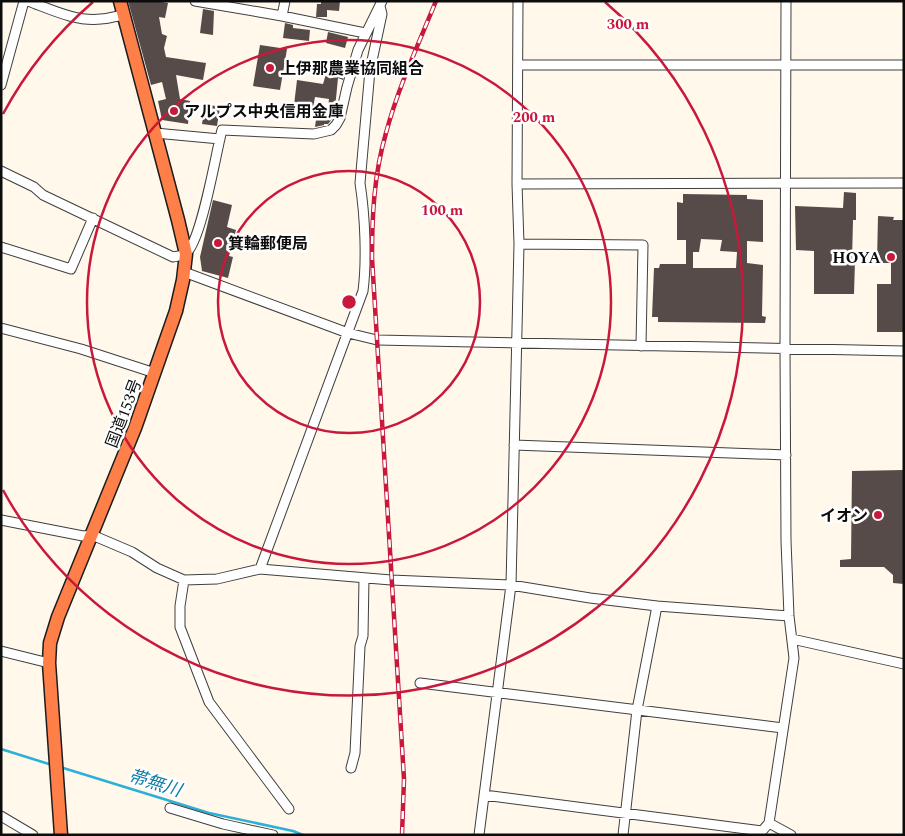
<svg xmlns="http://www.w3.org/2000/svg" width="905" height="836" font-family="Spectral,'Noto Sans JP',serif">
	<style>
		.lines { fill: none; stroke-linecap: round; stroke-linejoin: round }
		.stream { stroke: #2bb0d9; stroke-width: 2.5 }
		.building { fill: #564b48; fill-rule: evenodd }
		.minor-casing { stroke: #3f3f3f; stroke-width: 11 }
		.highway-casing { stroke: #1d1d1d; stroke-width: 15 }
		.minor { stroke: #fff; stroke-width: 9 }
		.highway { stroke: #ff7f49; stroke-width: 12 }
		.rail-casing { stroke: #c8193d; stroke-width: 4.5 }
		.rail { stroke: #fff; stroke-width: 2.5; stroke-dasharray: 8; stroke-linecap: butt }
		.ring { fill: none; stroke: #c8193d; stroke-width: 2.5 }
		.poi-dot { fill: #c8193d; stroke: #fff; stroke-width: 2 }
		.labels { text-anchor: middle; stroke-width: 5; stroke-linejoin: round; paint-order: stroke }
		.poi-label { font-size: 16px; font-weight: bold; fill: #0c0c0c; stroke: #fff; text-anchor: start }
		.street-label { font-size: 16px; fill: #0c0c0c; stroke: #fff }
		.water-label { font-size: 18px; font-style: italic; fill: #0b7da8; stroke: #fff }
		.centre { fill: #c8193d; stroke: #fff; stroke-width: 2.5 }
		.ring-label { font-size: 15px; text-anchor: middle; font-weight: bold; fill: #c8193d; stroke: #fff; stroke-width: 5; stroke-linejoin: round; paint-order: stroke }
	</style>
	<rect width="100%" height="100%" fill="#fff8eb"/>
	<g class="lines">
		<path class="stream" d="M1,749L52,765
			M60,767L209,813L293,831L303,835"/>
	</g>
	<path class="building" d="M128,1H156L168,3L165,18L159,17L162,34L167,36L164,48L166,57L206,63L203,80L176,75L180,99L190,101L188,124L162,120L158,101L166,99L162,82L151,85Z
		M321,1H340L339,11L327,10V17H316L317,4H321Z
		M203,9L214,11L213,35L200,33Z
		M285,23L293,25V28L310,30L309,41L283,38Z
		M328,32L348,37L345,48L326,43Z
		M260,45L287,49L280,90L253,86Z
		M330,61L347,66L343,80L338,78L335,109L328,108L329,99L315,97L313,108L294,105L297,80L323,84Z
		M205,104L220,107L217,126L202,124Z
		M317,112L333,114V118L328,124H324V125L315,127Z
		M844,192L856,193V220H853L852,261H855L854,294H814V251L796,250L795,206L843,208Z
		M683,194L747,195V199L763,200V242L747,241V263L763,265L762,316L766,317L765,323L658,322V317H652L654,268H659L660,264H686V240H677V202L683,203ZM701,239L722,240L720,251L737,252L736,268H693V252H699Z
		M213,200L232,205L227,227L236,230L229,256L233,257L228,278L202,271L200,257Z
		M878,216L894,217L893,220H904V332H877V284H891V263H877Z
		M904,470V584L893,583V575L884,567H840V560L851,559L852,471Z"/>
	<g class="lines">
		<g class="minor-casing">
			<path id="minor" d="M28,1C50,9 76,22 101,19C108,19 116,16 124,15
				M195,1L282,16L365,33
				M282,16L285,1
				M518,65H904
				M1,85L24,1
				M155,133L220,139
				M1,171L34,187L43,195L173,257C177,256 182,256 185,254C201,245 216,152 222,130L314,134L331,130L336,125L340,118L347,87L358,50L382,1
				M517,184L904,183
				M519,244L643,245L641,346
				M1,247L71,269L93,218
				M184,272L348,333L377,340L904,351
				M1,328L81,349L155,373
				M514,445L786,455
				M1,520L83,536L92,535L132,552L157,568L184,580L217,579L260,569L391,580L511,585L590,598L657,606L789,616
				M260,569L363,291C367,259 365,216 360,183L370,70L382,14L380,6
				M184,580L180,606V627L209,702L289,809
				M792,639L904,664
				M1,651L49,663
				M420,683L783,728
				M351,768L355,753L360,646L363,636L364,578
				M484,795L762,831L769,823L794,658L789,616L786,541L785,348L786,1
				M170,808L223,824L273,835
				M1,816L33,835
				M769,823L791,835
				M479,835L511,585L519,244L517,184L518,1
				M623,835L637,710L657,606"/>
		</g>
		<g class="highway-casing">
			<path id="highway" d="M61,835L49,663L50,643L58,617L135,428L176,311L183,280L186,254L178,220L120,1"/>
		</g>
		<use href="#minor" class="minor"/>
		<use href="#highway" class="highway"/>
		<g class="rail-casing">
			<path id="rail" d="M402,835L404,779L372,258C372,216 374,174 386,133C398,88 418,45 436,1"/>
		</g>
		<use href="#rail" class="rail"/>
	</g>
	<g class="ring">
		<circle cx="349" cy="302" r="131"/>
		<circle cx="349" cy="302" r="262"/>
		<path d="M3 114A394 394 0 0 1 93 2M605 2A394 394 0 1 1 3 490"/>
	</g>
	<g class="poi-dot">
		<circle cx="270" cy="68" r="5"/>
		<circle cx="174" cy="111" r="5"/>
		<circle cx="218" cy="243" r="5"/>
		<circle cx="891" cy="257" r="5"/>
		<circle cx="878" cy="515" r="5"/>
	</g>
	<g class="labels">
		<g class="poi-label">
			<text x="280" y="74">上伊那農業協同組合</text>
			<text x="184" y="117">アルプス中央信用金庫</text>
			<text x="228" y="249">箕輪郵便局</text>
			<text x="881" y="263" text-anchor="end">HOYA</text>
			<text x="868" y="521" text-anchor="end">イオン</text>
		</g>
		<g class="street-label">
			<text transform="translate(123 413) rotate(-69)" y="6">国道153号</text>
		</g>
		<g class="water-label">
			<text transform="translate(155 783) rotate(17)" y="6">帯無川</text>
		</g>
	</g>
	<circle cx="349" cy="302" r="8" class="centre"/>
	<g class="ring-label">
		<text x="628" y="29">300 m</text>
		<text x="534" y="122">200 m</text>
		<text x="442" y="215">100 m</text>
	</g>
	<rect width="905" height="836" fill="none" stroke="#0c0c0c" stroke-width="5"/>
</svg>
